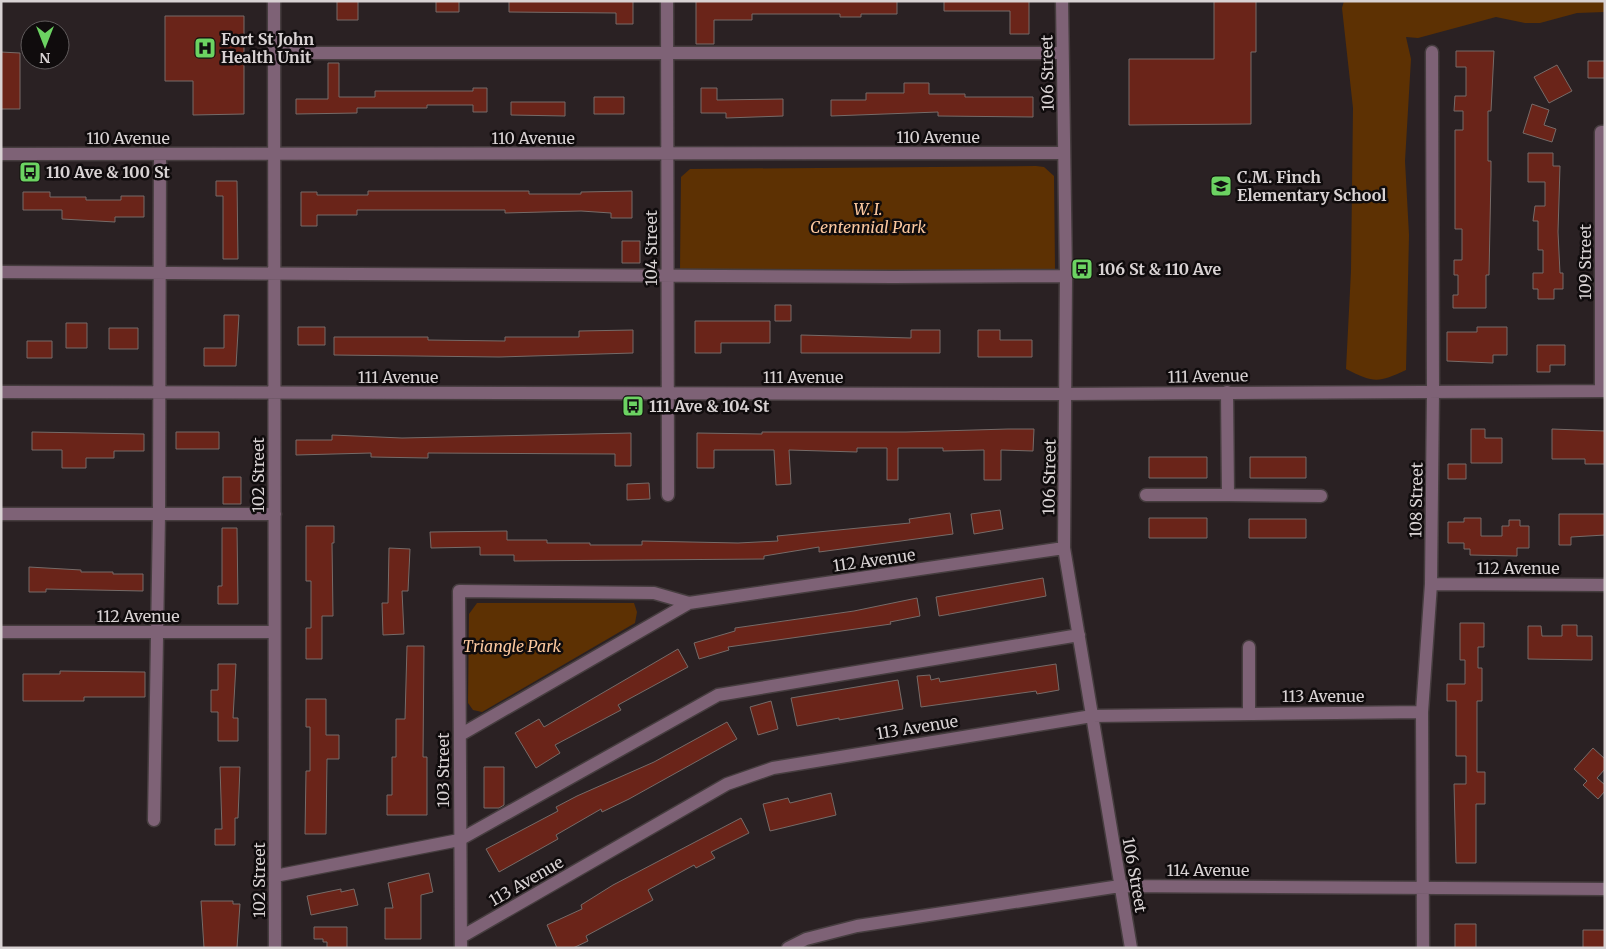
<svg xmlns="http://www.w3.org/2000/svg" width="1606" height="949" font-family="Merriweather,serif">
	<style>
		.green { fill: #5d3103 }
		.building { fill: #6a2419; stroke: #766b68 }
		.lines { fill: none; stroke-linecap: round; stroke-linejoin: round }
		.minor-casing { stroke: #463d3f; stroke-width: 15 }
		.minor { stroke: #7e6276; stroke-width: 12 }
		.labels { text-anchor: middle; stroke-width: 5; stroke-linejoin: round; paint-order: stroke }
		.poi-label { font-size: 16px; font-weight: bold; fill: #d8d2d3; stroke: #100c0d; text-anchor: start }
		.street-label { font-size: 16px; fill: #d8d2d3; stroke: #100c0d }
		.park-label { font-size: 16px; font-style: italic; fill: #fcc89f; stroke: #100c0d }
	</style>
	<rect width="100%" height="100%" fill="#2a2123"/>
	<path class="green" d="M1344,1H1605V12L1577,13L1540,23H1525L1496,17L1418,38L1406,37L1411,59L1405,161L1409,235L1406,370C1378,383 1374,383 1346,369L1351,271L1353,108L1342,8Z
		M1036,166L1044,167L1054,176L1055,269H979L976,271L680,270L681,177L690,169Z
		M477,603H634L637,612L635,623L482,712L473,710L468,703L469,614Z"/>
	<path class="building" d="M337,1H358V20H337Z
		M436,1H459V12H436Z
		M509,1H633V24H616V13L509,12Z
		M696,1H897V14H861V17H840V14H752V20H714V44H696Z
		M944,1H1029V34H1010V11H944Z
		M1214,1H1256V52H1251V124L1129,125V59H1214Z
		M165,16H244V114L193,115V81H165Z
		M1456,51H1494L1491,111H1488V161H1491V175L1489,275H1486V308H1453V295H1458V275H1454V260H1462V229H1455V130H1463V111H1454L1455,96H1466V67H1456Z
		M1,52L20,53V109H1Z
		M1588,61H1605V78H1588Z
		M328,63H339V97H375V91H473V88H487V112H473V105H427V108H357V113L296,114V99H328Z
		M1557,65L1572,91L1549,103L1534,77Z
		M904,83H929V94H965V97H1033V117L938,116V112L831,116V100H866V93H904Z
		M701,88H717V100L783,99V116L726,118V113H701Z
		M594,97H624V114H594Z
		M511,102H565V116L511,115Z
		M1532,104L1549,110L1544,125L1556,129L1552,142L1523,133Z
		M1528,153H1553V166H1560L1558,232L1560,273H1563V289H1554V299H1538V289H1533V273H1543V250H1538V221H1533L1535,206H1545V182H1528Z
		M216,181H237L238,259H223V196H216Z
		M368,191H529V194H581V192L632,191V218H611V213L581,211L505,213V210H357V215H317V226H301V192H317V195H368Z
		M23,192H50V197H86V200H121V196H144V217H115V222L62,219V210H23Z
		M622,241H640V263H622Z
		M775,305H791V321H775Z
		M224,315H239L236,366H204V348H224Z
		M695,321H770V343H721V353H695Z
		M66,323H87V348H66Z
		M298,327H325V345H298Z
		M1477,327H1507V355H1493V363L1447,361V332H1477Z
		M109,328H138V349H109Z
		M633,330V353L499,357L334,355V337H428V340L505,341V337H579V331Z
		M911,330H940V353H801V335L911,338Z
		M978,330H1000V340H1032V357H978Z
		M27,341H52V358H27Z
		M1537,345H1565V365H1550V372H1537Z
		M1008,429H1034L1033,451L1001,450V480H984V450L943,451V448H898V480H887V448H857V452L789,450L791,484L776,485L774,450H714V468H697V433L762,434V432H906Z
		M1471,429H1485V438H1502V463H1471Z
		M1552,429L1605,431V464H1585V459H1552Z
		M32,432L144,434V451H114V458H86V468H62V450H32Z
		M176,432H219V449H176Z
		M631,433V466H615V454L428,453V458L371,457V453L296,455V440H332V435L402,438Z
		M1149,457H1207V478H1149Z
		M1250,457H1306V478H1250Z
		M1448,464H1466V479H1448Z
		M223,477H241V504H223Z
		M649,483L650,499L627,500V484Z
		M1000,510L1003,529L974,534L971,514Z
		M950,513L953,534L819,552V547L764,556V559L514,561V555H480V547L431,548L430,532L507,531V540H547V543H590V545H642V541L738,543L778,541L777,536L910,523L909,519Z
		M1559,514H1605V535L1571,537V545H1559Z
		M1149,518H1207V538H1149Z
		M1464,518H1481V536H1502V526H1509V520H1520V526H1529V548H1517V556L1470,555V549H1464V543H1448V522H1464Z
		M1249,519H1306V538H1249Z
		M306,526H334V543H332L333,616H322V659H306V628H311V581H306Z
		M222,528H237L238,604H218V586H222Z
		M389,548L410,549L408,591H402L404,634L383,635L382,603H388Z
		M29,567L81,570V572H113V574H143V591L46,589V592H29Z
		M1043,578L1046,596L939,616L936,597Z
		M917,598L920,616L890,622L891,624L728,647L729,650L699,659L694,643L735,631V628L854,611Z
		M1460,623H1484V647H1478V668H1482V701H1477V772H1485V804H1476V863H1456L1454,784H1466V756H1456V701H1447V684H1465V660H1460Z
		M1562,625H1577V636H1592V660L1528,659V626H1541L1542,636H1562Z
		M407,646H424L423,757H427V815H387V795H392V757H396V719H405Z
		M678,649L688,667L618,705L621,710L555,745L560,753L536,768L515,733L539,719L544,727Z
		M218,664H236L233,718H238V741H218V712H211V690H218Z
		M1056,664L1059,690L1037,694L1036,691L921,707L917,676L930,675L931,680L939,678L940,682Z
		M60,671L145,672V697H84V701H23V674H60Z
		M898,680L903,709L839,720V718L797,726L791,698Z
		M306,699H326V735H339V759H327L326,834H305L306,771H310V727H306Z
		M771,701L778,729L758,735L750,707Z
		M727,722L737,739L629,799L602,812L601,809L556,835L558,839L499,872L486,849L558,811L556,807L577,796L654,762Z
		M1593,748L1605,759V769L1597,778L1605,785V791L1598,799L1583,785L1587,781L1574,769Z
		M220,767H240L238,818H235V845H215V829H222Z
		M484,767H504V805L499,808H484Z
		M831,793L836,815L770,831L763,804L788,798L790,803Z
		M741,818L749,833L711,852L715,858L696,868L694,865L648,890L653,900L586,936L588,941L573,948H557L547,925L582,909L581,905L613,885Z
		M429,873L433,892L421,895V939H385V908H393L388,883Z
		M341,889V892L354,889L358,905L311,915L307,896Z
		M201,901H233V904H240L237,948H204Z
		M1455,924H1476V948H1455Z
		M314,927H347V948H327V942H323V939H314Z
		M1583,930H1605V948H1583Z"/>
	<g class="lines">
		<g class="minor-casing">
			<path id="minor" d="M274,1L275,948
				M667,1L668,495
				M1062,1L1066,276L1064,548L1131,948
				M274,53H1062
				M1,154L1064,153
				M1,272L893,277L1066,276
				M1601,391V132H1605
				M1,392L1065,394L1605,391
				M1227,392L1228,495L1321,496
				M1146,495H1228
				M1,514H275
				M1431,584L1605,585
				M1,632H274
				M1249,713V647
				M460,735L689,603L1064,548
				M154,820L159,515L160,154
				M275,876L459,840L718,695L1079,635
				M461,937L727,784L773,768L1092,716L1422,712
				M461,948L459,591L654,593L689,603
				M788,948L806,939L857,926L1120,886L1605,889
				M1423,948L1422,712L1431,584L1433,392L1432,52"/>
		</g>
		<use href="#minor" class="minor"/>
	</g>
	<defs>
		<g id="hospital-square" transform="scale(1.125)"><rect x="-9" y="-9" width="18" height="18" rx="4" fill="#6cd362" stroke="#100c0d"/><path d="M-5-5h3v3.5h4V-5h3V5h-3V1.5h-4V5h-3Z" fill="#111"/></g>
		<g id="bus-square" transform="scale(1.125)"><rect x="-9" y="-9" width="18" height="18" rx="4" fill="#6cd362" stroke="#100c0d"/><path d="M-5-6H5V4H4V6H2V4H-2V6H-4V4H-5ZM-3.5-4V0h7V-4ZM-3.5 1.2v1.5H-2V1.2ZM2 1.2v1.5H3.5V1.2Z" fill="#111"/></g>
		<g id="school-square" transform="scale(1.125)"><rect x="-9" y="-9" width="18" height="18" rx="4" fill="#6cd362" stroke="#100c0d"/><path d="M0-5L7-2L0 1L-7-2ZM-4 1L0 2.5L4 1V4Q0 6-4 4Z" fill="#111"/></g>
	</defs>
	<g fill-rule="evenodd">
		<use href="#hospital-square" x="205" y="48"/>
		<use href="#bus-square" x="30" y="172"/>
		<use href="#school-square" x="1221" y="186"/>
		<use href="#bus-square" x="1082" y="269"/>
		<use href="#bus-square" x="633" y="406"/>
	</g>
	<g class="labels">
		<g class="poi-label">
			<text x="221" y="45">Fort St John<tspan x="221" dy="18">Health Unit</tspan></text>
			<text x="46" y="178">110 Ave &amp; 100 St</text>
			<text x="1237" y="183">C.M. Finch<tspan x="1237" dy="18">Elementary School</tspan></text>
			<text x="1098" y="275">106 St &amp; 110 Ave</text>
			<text x="649" y="412">111 Ave &amp; 104 St</text>
		</g>
		<g class="street-label">
			<text transform="translate(1047 73) rotate(-91)" y="6">106 Street</text>
			<text x="938" y="143">110 Avenue</text>
			<text x="128" y="144">110 Avenue</text>
			<text x="533" y="144">110 Avenue</text>
			<text transform="translate(651 248) rotate(-90)" y="6">104 Street</text>
			<text transform="translate(1585 262) rotate(-90)" y="6">109 Street</text>
			<text transform="translate(1208 376) rotate(-1)" y="6">111 Avenue</text>
			<text x="398" y="383">111 Avenue</text>
			<text x="803" y="383">111 Avenue</text>
			<text transform="translate(258 475) rotate(-90)" y="6">102 Street</text>
			<text transform="translate(1049 477) rotate(-89)" y="6">106 Street</text>
			<text transform="translate(1416 500) rotate(-89)" y="6">108 Street</text>
			<text transform="translate(874 560) rotate(-8)" y="6">112 Avenue</text>
			<text x="1518" y="574">112 Avenue</text>
			<text x="138" y="622">112 Avenue</text>
			<text x="1323" y="702">113 Avenue</text>
			<text transform="translate(917 727) rotate(-9)" y="6">113 Avenue</text>
			<text transform="translate(443 770) rotate(-90)" y="6">103 Street</text>
			<text x="1208" y="876">114 Avenue</text>
			<text transform="translate(1135 875) rotate(80)" y="6">106 Street</text>
			<text transform="translate(259 880) rotate(-90)" y="6">102 Street</text>
			<text transform="translate(526 881) rotate(-30)" y="6">113 Avenue</text>
		</g>
		<g class="park-label">
			<text x="868" y="215">W. I.<tspan x="868" dy="18">Centennial Park</tspan></text>
			<text x="512" y="652">Triangle Park</text>
		</g>
	</g>
	<rect width="1606" height="949" fill="none" stroke="#d8d2d3" stroke-width="5"/>
	<g transform="translate(45 45) rotate(180)"><circle r="24" fill="#100c0d" stroke="#605b5c"/>
	<path d="M0-4L9 19L0 12L-9 19Z" fill="#6cd362"/>
	<text y="-8" font-size="14" font-weight="bold" text-anchor="middle" fill="#d8d2d3">N</text>
	</g>
</svg>
